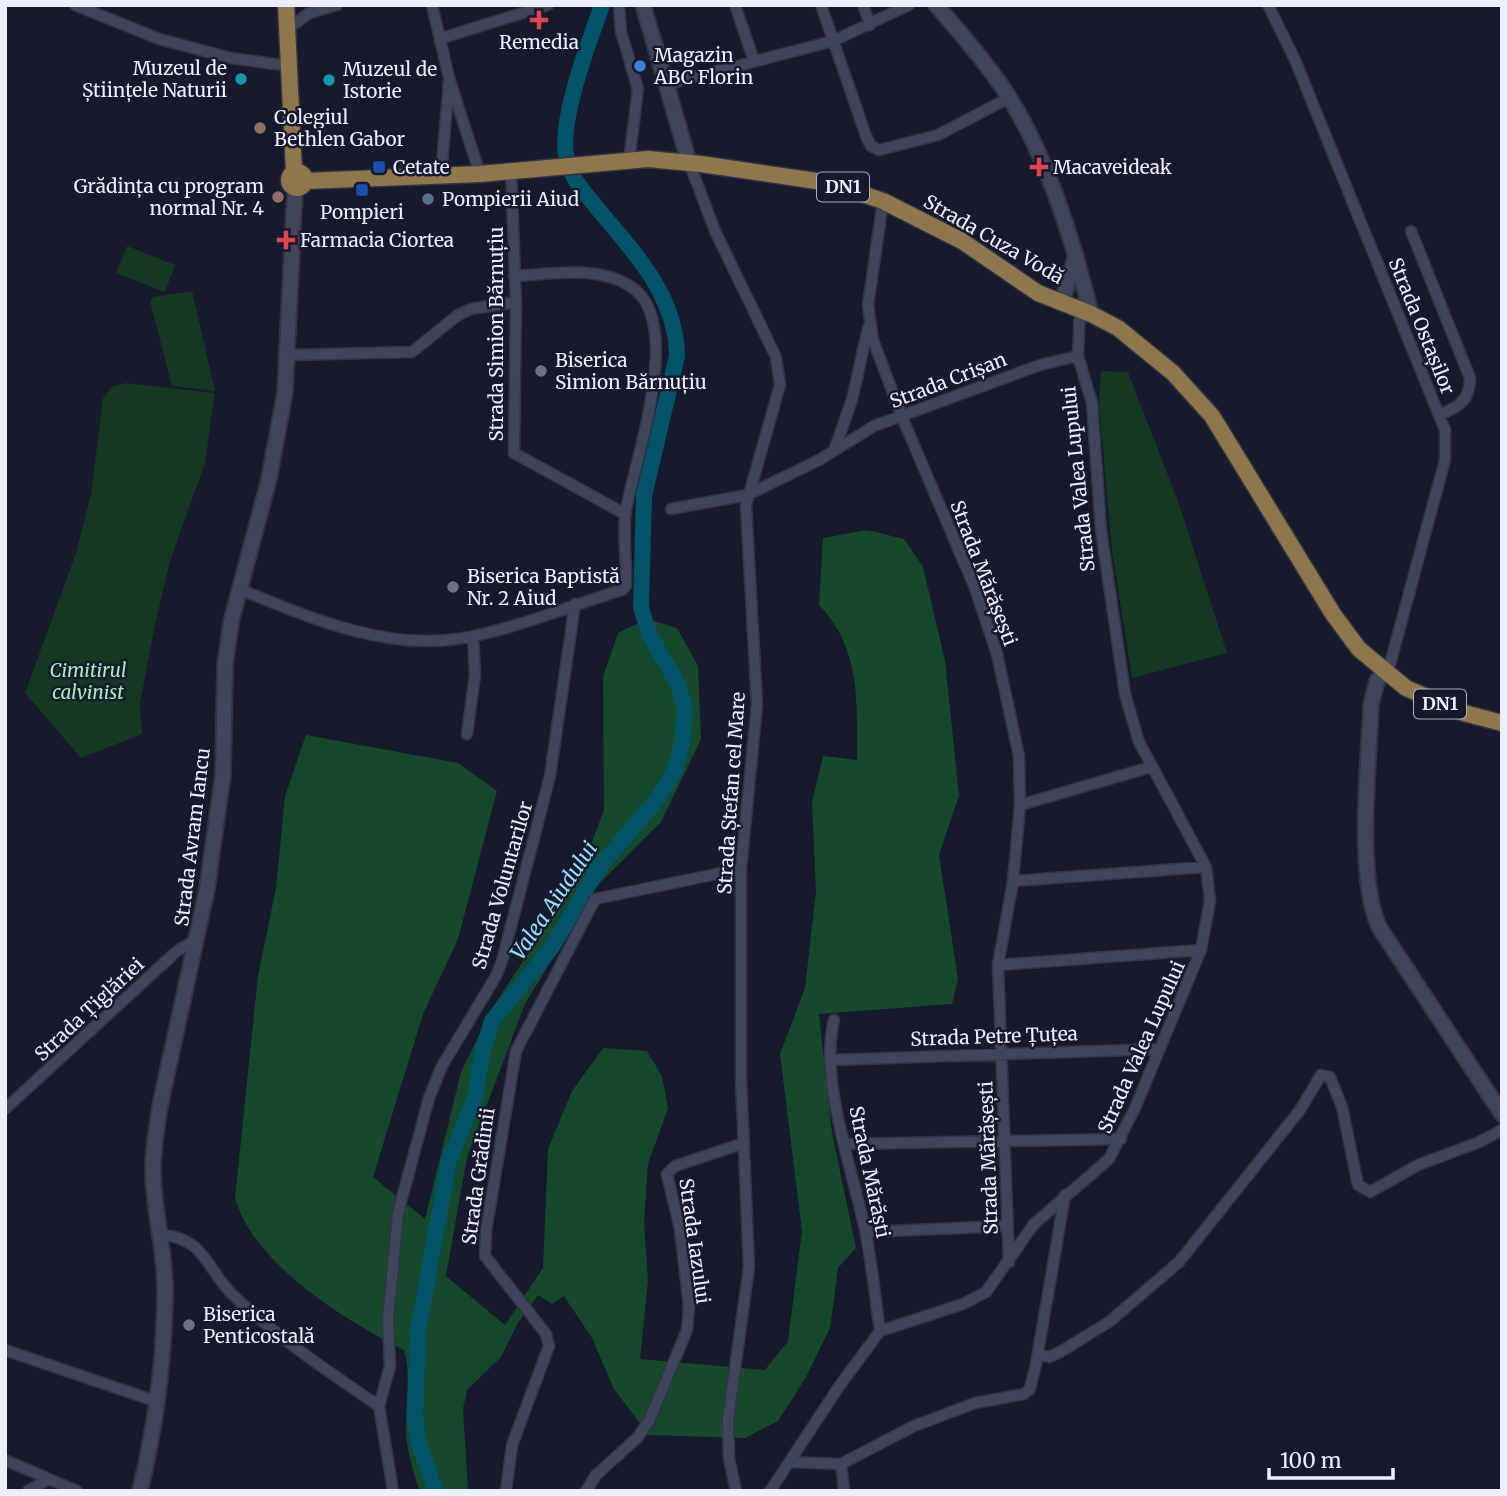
<svg xmlns="http://www.w3.org/2000/svg" width="1507" height="1496" font-family="Merriweather,serif">
	<style>
		.green { fill: #143822 }
		.forest { fill: #16492b }
		.lines { fill: none; stroke-linecap: round; stroke-linejoin: round }
		.river { stroke: #015468; stroke-width: 16 }
		.street-casing { stroke: #323343; stroke-width: 13 }
		.secondary-casing { stroke: #323343; stroke-width: 18 }
		.primary-casing { stroke: #323343; stroke-width: 19 }
		.street { stroke: #41455b; stroke-width: 10 }
		.secondary { stroke: #41455b; stroke-width: 14 }
		.primary { stroke: #90774b; stroke-width: 16 }
		.health-dot { fill: #e0444e; stroke: #17192d; stroke-width: 2.5 }
		.shop-dot { fill: #3f7fe0; stroke: #17192d; stroke-width: 2.5 }
		.culture-dot { fill: #0f9aa8; stroke: #17192d; stroke-width: 2.5 }
		.education-dot { fill: #8d6e63; stroke: #17192d; stroke-width: 2.5 }
		.transit-dot { fill: #1a4fb4; stroke: #17192d; stroke-width: 2.5 }
		.service-dot { fill: #5c6f8a; stroke: #17192d; stroke-width: 2.5 }
		.worship-dot { fill: #6b7280; stroke: #17192d; stroke-width: 2.5 }
		.labels { text-anchor: middle; stroke-width: 5; stroke-linejoin: round; paint-order: stroke }
		.shield { fill: #17192d; stroke: #acafbf; stroke-width: 2 }
		.shield-label { font-size: 18px; font-weight: bold; fill: #eceffd }
		.poi-label { font-size: 19px; fill: #eceffd; stroke: #17192d; text-anchor: start }
		.street-label { font-size: 19px; fill: #eceffd; stroke: #17192d }
		.park-label { font-size: 19px; font-style: italic; fill: #a2efba; stroke: #17192d }
		.water-label { font-size: 21px; font-style: italic; fill: #93e0fb; stroke: #17192d }
	</style>
	<rect width="100%" height="100%" fill="#17192d"/>
	<path class="green" d="M127,246L175,265L165,292L116,273Z
		M192,291L215,391L172,386L150,301L153,297Z
		M1101,371L1128,372L1179,504L1227,653L1132,678L1112,551L1099,404Z
		M126,383L215,393L205,463L170,561L156,620L140,703L142,734L81,758L25,693L76,553L91,494L103,398L112,387Z"/>
	<path class="forest" d="M867,530L904,539L923,567L945,661L959,796L939,855L958,979L952,1004L819,1014L832,1133L856,1248L838,1268L830,1328L805,1379L778,1421L745,1438L649,1435L614,1389L592,1338L564,1296L552,1304L538,1295L518,1323L501,1357L467,1390L463,1409L468,1491H420C412,1469 405,1444 406,1421C406,1395 411,1375 404,1350C345,1320 254,1265 235,1198L258,976L276,888L285,796L306,735L458,763L497,791L458,939L423,1014L373,1177L425,1219L461,1072L493,1007L579,876L604,810L603,677L618,633L647,619L677,628L698,666L701,739L661,822L595,888L525,1004L467,1157L446,1276L505,1325L543,1268L548,1149L572,1091L603,1048L647,1051L662,1076L668,1108L648,1164L644,1223L648,1280L640,1359L765,1370L788,1341L802,1232L780,1054L805,988L816,892L812,802L823,756L857,760C857,703 861,648 819,605L823,538Z"/>
	<g class="lines">
		<path class="river" d="M436,1491L418,1441L415,1417L418,1330L449,1160L475,1098L482,1053L492,1021L552,947L598,869L658,798L675,770L682,743L685,709L678,684L649,634L641,607L644,496L677,356C676,295 635,254 598,209C584,192 570,178 566,155C560,116 589,43 602,5"/>
		<g class="street-casing">
			<path id="street" d="M75,5L159,39L231,58L289,66
				M432,5L449,78L480,174
				M619,5L621,32L638,89L629,161
				M735,5L754,61
				M821,5L866,136L871,146L879,150L938,135L1009,98
				M863,5L870,25
				M1268,5L1295,60L1445,430V460L1390,664L1385,672
				M288,29L309,13L337,5
				M442,38L548,5
				M668,84L833,41L909,5
				M689,162L715,231L776,357L780,385L746,505L757,704L741,869V1079L749,1267L728,1419L729,1459L736,1491
				M511,171L516,302L514,453L625,514
				M441,176L449,82
				M883,201L868,305L873,340L902,417L975,588L997,654L1019,756L1020,805L1013,881L998,965L1009,1262
				M1411,231L1470,378C1470,400 1459,407 1439,415
				M288,355L412,352L458,315L471,309L516,302
				M835,448L852,400L868,328
				M671,509L747,495L819,460L874,426L1040,365L1078,356
				M239,589C306,616 383,650 457,639C507,632 572,605 622,590L626,586C627,561 622,534 626,510C635,458 686,320 630,286C596,265 553,274 514,276
				M467,734L475,675L473,636
				M1020,805L1151,767
				M1013,881L1206,867
				M998,965L1201,950
				M834,1020C819,1079 853,1171 865,1230C872,1263 875,1297 880,1331
				M830,1060L1160,1049
				M5,1109L177,951L198,939
				M844,1144L1121,1139
				M866,1232L1007,1226
				M161,1235C204,1237 206,1268 232,1294C276,1337 329,1372 379,1406
				M5,1350L158,1402
				M1038,1354L1049,1357L1060,1352L1109,1322L1179,1262L1300,1110L1321,1075L1330,1077L1342,1107L1358,1185L1370,1192L1418,1165L1477,1143L1502,1130
				M5,1460L77,1491
				M792,1462L841,1464L914,1426L975,1403L1024,1394L1030,1389L1036,1364L1065,1195
				M841,1464L844,1491
				M28,1491L49,1479
				M393,1491L379,1406L390,1366L388,1319L398,1213L429,1098L442,1066L496,976L502,961L550,776L575,604
				M506,1491L512,1445L549,1346L546,1334L485,1256L486,1231L516,1051L595,899L741,869
				M586,1491L596,1475L637,1438L649,1421L687,1330L689,1306L680,1229L667,1174L675,1166L744,1143
				M770,1491L840,1385L880,1331L963,1304L986,1292L1034,1224L1109,1159L1135,1108L1201,950L1210,900L1206,867L1139,742L1125,694L1101,530L1092,403L1078,356L1080,309"/>
		</g>
		<g class="secondary-casing">
			<path id="secondary" d="M643,5L689,162
				M936,5C959,31 981,57 1001,85C1046,151 1072,237 1091,314
				M1062,302L1076,255
				M1385,672L1377,681L1371,704C1369,764 1356,875 1379,927L1502,1114
				M140,1491C156,1424 165,1357 165,1288C165,1249 153,1210 153,1170C153,1149 157,1127 160,1106L207,889L223,774L225,665L231,622L269,479L285,392L295,188"/>
		</g>
		<g class="primary-casing">
			<path id="primary" d="M286,5L294,172
				M289 180a8 8 0 1 1 16 0a8 8 0 1 1-16 0Z
				M305,181L480,174L648,159L701,164L830,183L883,201L962,241L1038,293L1091,314L1118,328L1173,373L1212,416L1333,614L1359,649L1406,688L1464,713L1502,723"/>
		</g>
		<use href="#street" class="street"/>
		<use href="#secondary" class="secondary"/>
		<use href="#primary" class="primary"/>
	</g>
	<g class="health-dot">
		<path d="M535.5 9.5h7v7h7v7h-7v7h-7v-7h-7v-7h7z"/>
		<path d="M1035.5 156.5h7v7h7v7h-7v7h-7v-7h-7v-7h7z"/>
		<path d="M282.5 229.5h7v7h7v7h-7v7h-7v-7h-7v-7h7z"/>
	</g>
	<circle class="shop-dot" cx="640" cy="66" r="7"/>
	<g class="culture-dot">
		<circle cx="241" cy="79" r="7"/>
		<circle cx="329" cy="80" r="7"/>
	</g>
	<g class="education-dot">
		<circle cx="260" cy="128" r="7"/>
		<circle cx="278" cy="197" r="7"/>
	</g>
	<g class="transit-dot">
		<rect x="372" y="160" width="14" height="14" rx="3.5"/>
		<rect x="355" y="183" width="14" height="14" rx="3.5"/>
	</g>
	<circle class="service-dot" cx="428" cy="199" r="7"/>
	<g class="worship-dot">
		<circle cx="541" cy="371" r="7"/>
		<circle cx="453" cy="587" r="7"/>
		<circle cx="189" cy="1325" r="7"/>
	</g>
	<g class="labels">
		<g class="shield">
			<rect x="817" y="172.5" width="52" height="29" rx="5"/>
			<rect x="1414" y="689.5" width="52" height="29" rx="5"/>
		</g>
		<g class="shield-label">
			<text x="843" y="193">DN1</text>
			<text x="1440" y="710">DN1</text>
		</g>
		<g class="poi-label">
			<text x="539" y="49" text-anchor="middle">Remedia</text>
			<text x="654" y="62">Magazin<tspan x="654" dy="22">ABC Florin</tspan></text>
			<text x="227" y="75" text-anchor="end">Muzeul de<tspan x="227" dy="22">Științele Naturii</tspan></text>
			<text x="343" y="76">Muzeul de<tspan x="343" dy="22">Istorie</tspan></text>
			<text x="274" y="124">Colegiul<tspan x="274" dy="22">Bethlen Gabor</tspan></text>
			<text x="393" y="174">Cetate</text>
			<text x="1053" y="174">Macaveideak</text>
			<text x="264" y="193" text-anchor="end">Grădința cu program<tspan x="264" dy="22">normal Nr. 4</tspan></text>
			<text x="442" y="206">Pompierii Aiud</text>
			<text x="362" y="219" text-anchor="middle">Pompieri</text>
			<text x="300" y="247">Farmacia Ciortea</text>
			<text x="555" y="367">Biserica<tspan x="555" dy="22">Simion Bărnuțiu</tspan></text>
			<text x="467" y="583">Biserica Baptistă<tspan x="467" dy="22">Nr. 2 Aiud</tspan></text>
			<text x="203" y="1321">Biserica<tspan x="203" dy="22">Penticostală</tspan></text>
		</g>
		<g class="street-label">
			<text transform="translate(994 239) rotate(30)" y="7">Strada Cuza Vodă</text>
			<text transform="translate(1422 326) rotate(68)" y="7">Strada Ostașilor</text>
			<text transform="translate(496 334) rotate(-90)" y="7">Strada Simion Bărnuțiu</text>
			<text transform="translate(948 380) rotate(-21)" y="7">Strada Crișan</text>
			<text transform="translate(1078 479) rotate(-96)" y="7">Strada Valea Lupului</text>
			<text transform="translate(984 573) rotate(69)" y="7">Strada Mărășești</text>
			<text transform="translate(731 793) rotate(-86)" y="7">Strada Ștefan cel Mare</text>
			<text transform="translate(192 837) rotate(-83)" y="7">Strada Avram Iancu</text>
			<text transform="translate(502 885) rotate(-74)" y="7">Strada Voluntarilor</text>
			<text transform="translate(89 1009) rotate(-43)" y="7">Strada Țiglăriei</text>
			<text transform="translate(994 1036) rotate(-2)" y="7">Strada Petre Țuțea</text>
			<text transform="translate(1141 1047) rotate(-66)" y="7">Strada Valea Lupului</text>
			<text transform="translate(988 1158) rotate(-92)" y="7">Strada Mărășești</text>
			<text transform="translate(870 1172) rotate(78)" y="7">Strada Mărăști</text>
			<text transform="translate(478 1176) rotate(-82)" y="7">Strada Grădinii</text>
			<text transform="translate(695 1241) rotate(82)" y="7">Strada Iazului</text>
		</g>
		<g class="park-label">
			<text x="88" y="677">Cimitirul<tspan x="88" dy="22">calvinist</tspan></text>
		</g>
		<g class="water-label">
			<text transform="translate(554 901) rotate(-56)" y="7">Valea Aiudului</text>
		</g>
	</g>
	<rect width="1507" height="1496" fill="none" stroke="#eceffd" stroke-width="14"/>
	<path d="M1269 1468v10h124v-10" fill="none" stroke="#eceffd" stroke-width="3.5"/>
	<text x="1280" y="1468" font-size="21" fill="#eceffd" stroke="#17192d" stroke-width="5" paint-order="stroke">100 m</text>
</svg>
